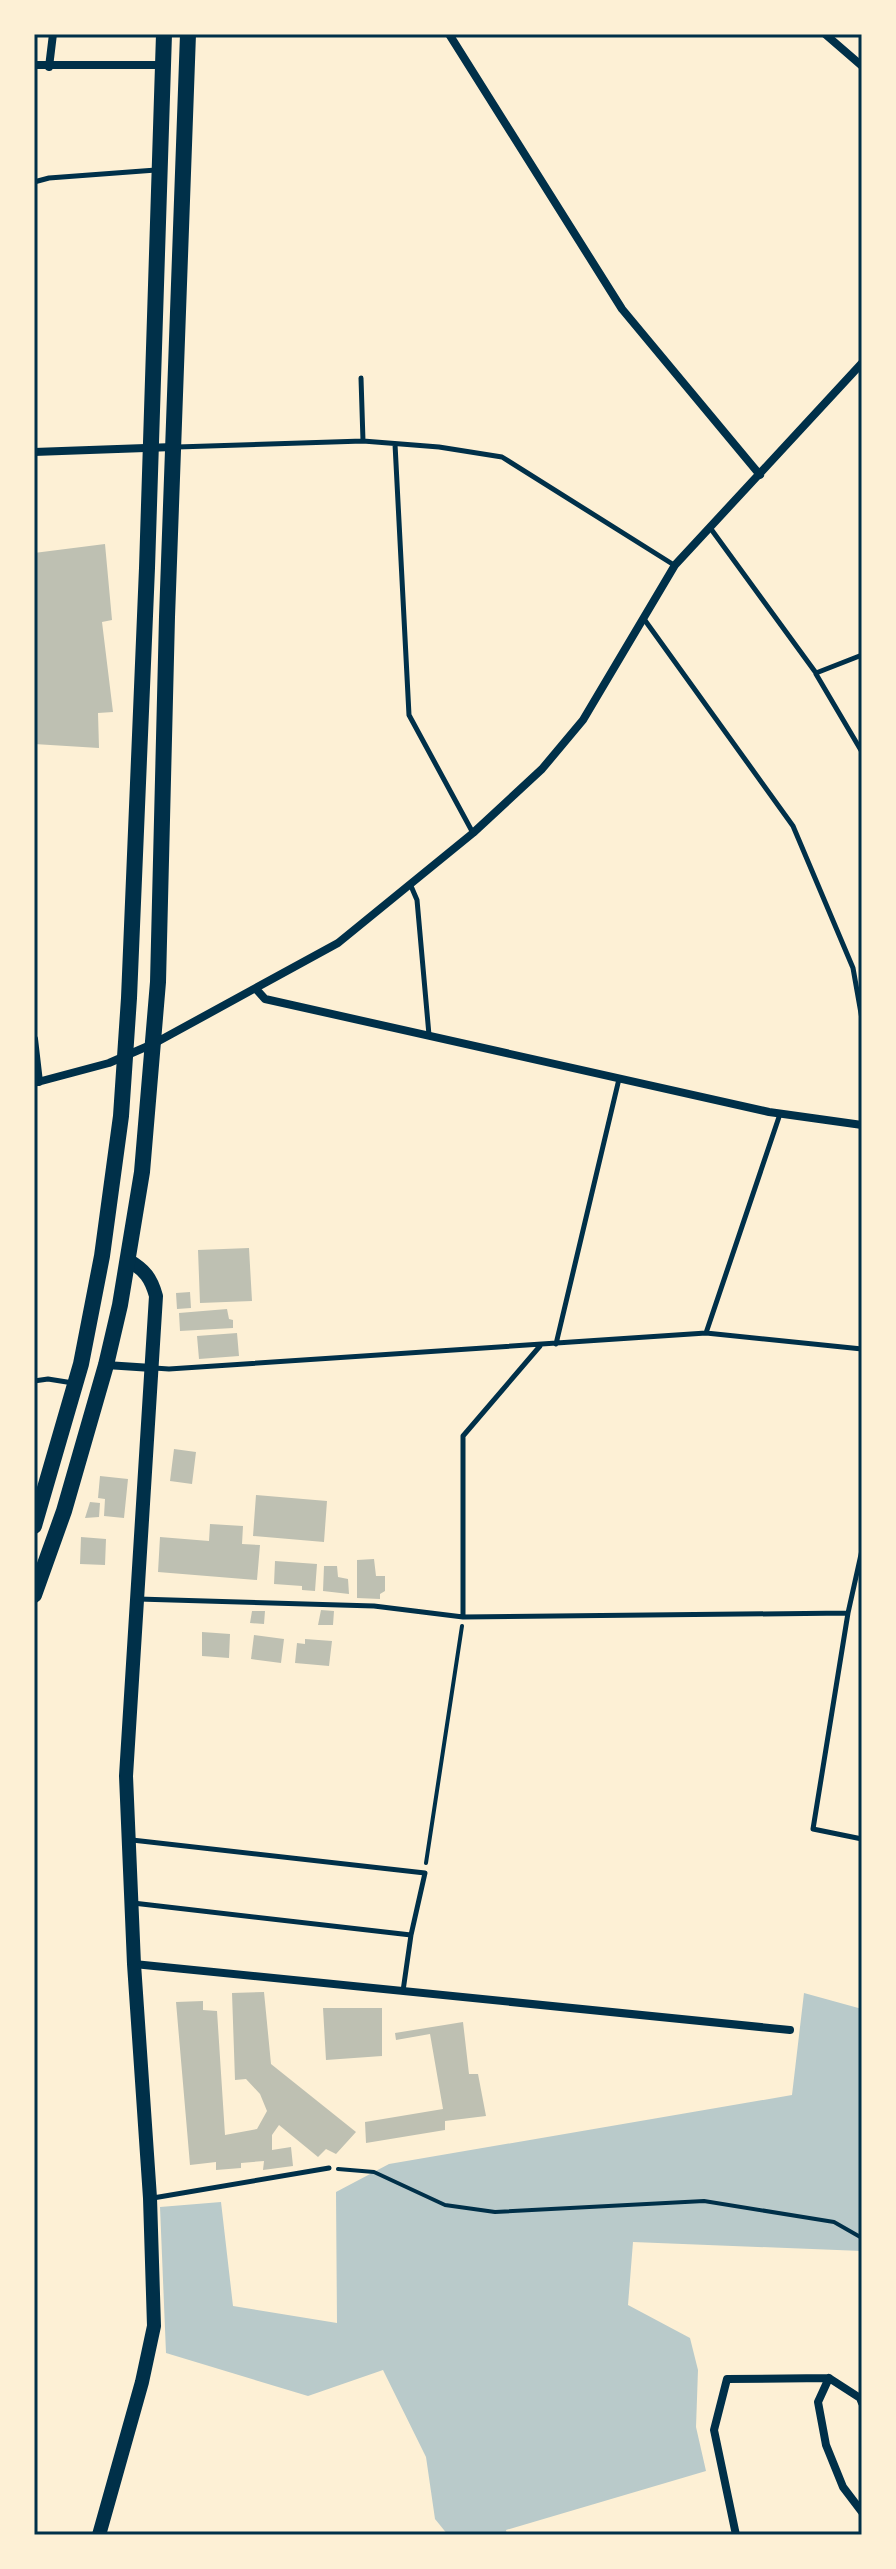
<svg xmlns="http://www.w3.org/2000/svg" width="896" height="2569" font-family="Mulish,sans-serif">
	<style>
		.green { fill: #b9caca }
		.building { fill: #bec0b2 }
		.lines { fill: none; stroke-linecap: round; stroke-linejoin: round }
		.path { stroke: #003049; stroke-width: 4 }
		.service { stroke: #003049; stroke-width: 5 }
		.minor { stroke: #003049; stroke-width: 8 }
		.tertiary { stroke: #003049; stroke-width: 14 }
		.primary { stroke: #003049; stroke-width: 16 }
		.neatline { fill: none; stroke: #003049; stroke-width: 3 }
	</style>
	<rect width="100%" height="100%" fill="#fdf0d5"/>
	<path class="green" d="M804,1993L862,2009V2251L633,2242L628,2305L690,2338L698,2370L696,2427L706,2471L506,2530L507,2535H448L435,2519L426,2457L383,2370L308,2396L166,2353L160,2207L221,2202L233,2306L337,2323L336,2192L389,2164L792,2095Z"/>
	<path class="building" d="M105,544L112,620L102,622L113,712L98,713L99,748L34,744V553Z
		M249,1248L252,1301L200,1303L198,1250Z
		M190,1292L191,1308L177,1309L176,1293Z
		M227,1309L229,1319L233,1320V1328L180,1331L179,1313Z
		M237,1333L239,1356L199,1359L197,1336Z
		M174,1449L196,1452L192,1484L170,1481Z
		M100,1476L128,1479L124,1518L104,1516L105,1499L98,1498Z
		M256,1495L327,1501L324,1542L253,1536Z
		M90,1502L100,1503L99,1517L85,1518Z
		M210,1524L243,1526L242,1544L260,1545L257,1580L158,1572L160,1537L209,1541Z
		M81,1537L106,1539L105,1565L80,1564Z
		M374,1559L376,1576H385V1591L380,1594V1599L357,1598V1560Z
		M275,1561L317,1564L315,1591L302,1590V1586L274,1584Z
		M324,1566H337L338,1577L348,1579L349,1594L323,1591Z
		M321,1610L334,1611L333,1625H318Z
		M252,1611H265L264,1624L250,1623Z
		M202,1632L230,1634L229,1658L202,1656Z
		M254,1635L284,1639L281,1663L251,1659Z
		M305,1639L332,1641L329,1666L295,1663L297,1643L305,1644Z
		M264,1992L271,2064L356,2132L336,2154L326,2149L318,2157L279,2125L272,2135V2150L291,2147L293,2166L263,2170L264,2161L241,2163V2168L216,2170V2162L190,2165L176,2002L203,2001V2010L217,2011L225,2135L257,2129L267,2111L260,2094L246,2079L235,2080L232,1993Z
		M323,2008H382V2056L326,2060Z
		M463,2022L469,2074H478L486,2116L445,2121V2130L366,2143L365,2122L443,2109L430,2034L396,2040L395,2033Z"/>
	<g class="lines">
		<path class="path" d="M426,1863L462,1626
			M338,2169L374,2172L445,2205L495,2212L704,2201L834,2222L862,2238"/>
		<path class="service" d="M34,182L49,178L156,170
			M361,378L363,441
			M395,444L409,715L473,833
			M177,447L363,441L439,447L502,457L674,565
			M711,529L816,673L862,655
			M644,619L793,826L853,968L862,1019
			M816,674L862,752
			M411,886L417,900L429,1035
			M706,1333L780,1114
			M556,1344L619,1079
			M154,1368L169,1369L706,1333L862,1349
			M34,1381L48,1379L73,1383
			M862,1550L848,1613L813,1829L862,1839
			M138,1599L374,1606L463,1617L848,1613
			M463,1617V1436L540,1346
			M132,1840L425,1873L411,1935L133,1903
			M403,1991L411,1935
			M153,2198L329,2168"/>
		<path class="minor" d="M449,34L622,309L760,475
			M825,34L862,66
			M34,65H163
			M49,67L53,34
			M34,452L173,447
			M256,989L265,999L769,1112L862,1125
			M34,1039L39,1082
			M34,1083L109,1063L155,1043L338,943L473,833L542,769L583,720L675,565L862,363
			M106,1365L152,1368
			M134,1964L790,2030
			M829,2378L818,2402L826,2445L843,2487L862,2512
			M736,2535L714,2430L727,2379L829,2378L860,2398L862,2403"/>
		<path class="tertiary" d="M99,2535L142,2382L154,2326L150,2198L134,1964L126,1776L156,1296C151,1278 145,1270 128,1260"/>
		<path class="primary" d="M34,1526L81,1364L102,1256L121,1116L129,998L147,568L164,34
			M34,1595L64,1511L106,1365L120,1305L142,1172L158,982L167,617L188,34"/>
	</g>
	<rect width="896" height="2569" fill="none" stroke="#fdf0d5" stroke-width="72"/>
	<rect x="36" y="36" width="824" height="2497" class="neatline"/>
</svg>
